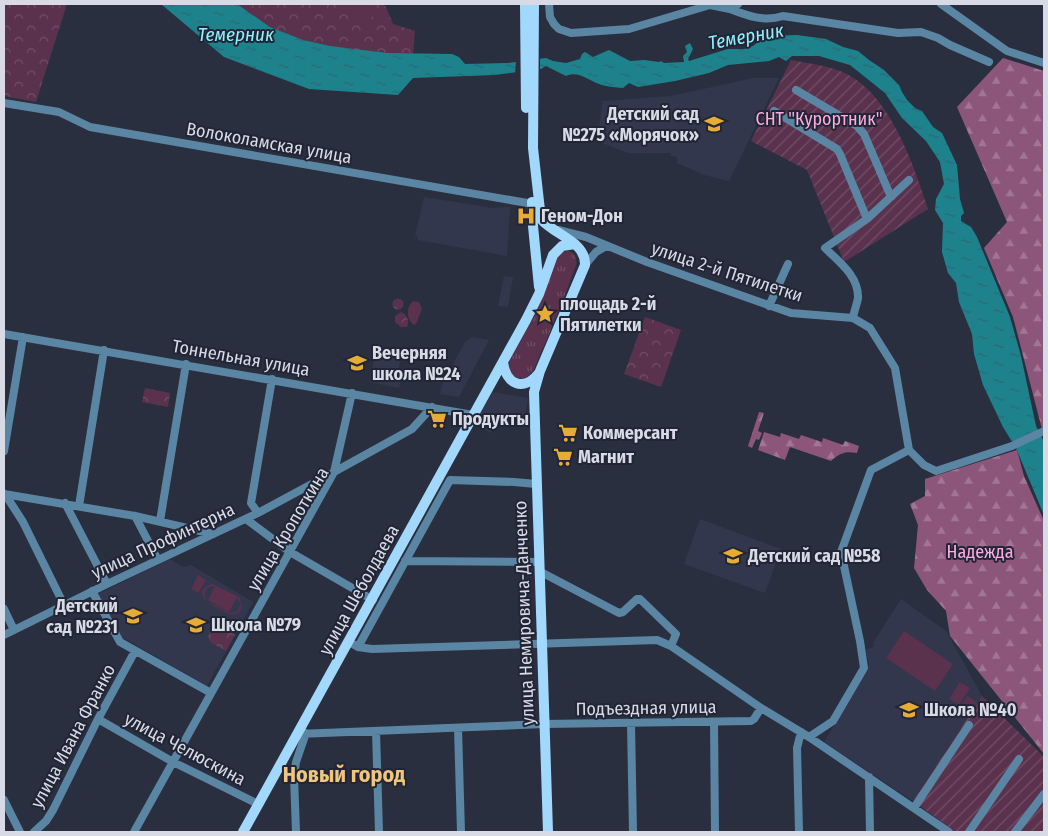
<svg xmlns="http://www.w3.org/2000/svg" width="1048" height="836" font-family="'Fira Sans Condensed',sans-serif">
	<style>
		.built { fill: #32374e }
		.grass { fill: url(#grass-tufts) }
		.forest { fill: url(#forest-firs) }
		.park { fill: url(#park-crowns) }
		.garden { fill: url(#garden-furrows) }
		.pitch { fill: #5a324d; fill-rule: evenodd }
		.water { fill: url(#water-ripples) }
		.pier { fill: #2a2f40 }
		.lines { fill: none; stroke-linecap: round; stroke-linejoin: round }
		.minor { stroke: #5a86a4; stroke-width: 8 }
		.major { stroke: #a3d8fd; stroke-width: 10 }
		.labels { text-anchor: middle; stroke-width: 4; stroke-linejoin: round; paint-order: stroke }
		.poi-label { font-size: 18px; font-weight: bold; fill: #d8dbe6; stroke: #212535; text-anchor: start }
		.park-label { font-size: 18px; fill: #feace2; stroke: #212535 }
		.street-label { font-size: 18px; fill: #d8dbe6; stroke: #212535 }
		.water-label { font-size: 19px; font-style: italic; fill: #8ff1fe; stroke: #212535 }
		.district-label { font-size: 22px; font-weight: bold; fill: #eec67f; stroke: #212535 }
	</style>
	<defs>
		<pattern id="grass-tufts" width="24" height="20" patternUnits="userSpaceOnUse" patternTransform="scale(1.25)"><rect width="24" height="20" fill="#5a324d"/><path d="M3 7l-1-3M5 7V3M7 7l1-3M15 17l-1-3M17 17v-4M19 17l1-3" fill="none" stroke="#714f67"/></pattern>
		<pattern id="forest-firs" width="22" height="20" patternUnits="userSpaceOnUse" patternTransform="scale(1.25)"><rect width="22" height="20" fill="#8c567a"/><path d="M5 1l3.5 6h-7zM16 11l3.5 6h-7z" fill="#a17693"/></pattern>
		<pattern id="park-crowns" width="20" height="18" patternUnits="userSpaceOnUse" patternTransform="scale(1.25)"><rect width="20" height="18" fill="#5a324d"/><path d="M2 6a3 3 0 1 1 6 0M12 15a3 3 0 1 1 6 0" fill="none" stroke="#714f67"/></pattern>
		<pattern id="garden-furrows" width="10" height="10" patternUnits="userSpaceOnUse" patternTransform="scale(1.25)"><rect width="10" height="10" fill="#5a324d"/><path d="M-1 1l2-2M0 10L10 0M9 11l2-2" fill="none" stroke="#714f67"/></pattern>
		<pattern id="water-ripples" width="26" height="14" patternUnits="userSpaceOnUse" patternTransform="scale(1.25)"><rect width="26" height="14" fill="#1e828d"/><path d="M2 4q2-2 4 0t4 0M15 11q2-2 4 0t4 0" fill="none" stroke="#2c6870"/></pattern>
	</defs>
	<rect width="100%" height="100%" fill="#2a2f40"/>
	<path class="built" d="M753,78H779L729,181L704,175L677,163V157L671,156L670,153H628L597,141L603,101L671,96Z
		M424,197L493,208L510,207L507,256L418,240L417,236H415Z
		M504,276L513,277L508,307L498,306Z
		M472,337L489,340L459,397L440,394L442,385L465,342Z
		M375,352L401,356L397,378L401,379L399,388L370,382Z
		M493,392L528,398L525,417L501,414L491,433L474,424Z
		M700,519L781,549L765,593L684,564Z
		M170,559L183,567L191,565L253,602L207,686L122,637L96,595Z
		M901,599L946,631L982,696L913,801L824,742L868,670L869,663L865,650L874,647L873,643Z"/>
	<path class="grass" d="M568,251C575,252 577,258 576,265C566,293 555,320 543,348C539,355 537,365 532,372C522,386 505,374 510,360L534,317L556,258L563,252Z"/>
	<path class="forest" d="M1003,58L1044,71V437L1013,317L984,248L1007,222L957,107Z
		M759,412L764,413L758,431L762,433L759,440L756,439L752,448L748,446Z
		M764,432L780,437L781,433L799,439L801,435L822,442L823,438L843,445L845,441L859,446L857,453C845,451 840,453 831,461L790,447L785,460L758,450Z
		M1017,450L1024,476L1044,521V754L950,636L946,611L927,590L914,568L918,525L910,504L925,496V479Z"/>
	<path class="park" d="M4,4H67L36,102L4,96Z
		M237,4H382L386,7L393,24L415,31L413,54C368,53 309,49 269,26C258,19 248,11 237,4Z
		M392.5 304a5.5 5.5 0 1 1 11 0a5.5 5.5 0 1 1-11 0Z
		M401,312C407,314 410,322 407,327H401L395,322V316Z
		M645,317L681,330L661,387L624,374Z
		M145,388L170,393L168,407L142,402Z
		M218,626L235,635L226,651L210,642L208,637L210,631Z"/>
	<path class="garden" d="M791,60C806,63 825,65 840,71C889,90 913,163 928,209L844,262L807,170L751,141Z
		M982,696L1044,757V832H956L913,801Z"/>
	<path class="pitch" d="M344,4H363L375,13L364,27L340,9Z
		M413,301L419,302L422,309L416,324L414,325C406,319 406,307 413,301Z
		M198,575L206,580L198,593L191,589Z
		M212,584L239,597L242,604C240,620 227,614 218,608C207,603 192,591 212,584ZM215,586L208,600L229,612L237,598L241,604L237,612L230,613L207,601C202,593 206,586 215,586Z
		M904,631L953,664L935,691L886,658Z
		M960,682L970,688L959,705L949,699Z
		M967,696L977,702L966,718L957,713Z"/>
	<path class="water" d="M161,4H237L270,27L303,40L330,46L387,53L452,54L459,57L465,64L508,63L546,58L553,61L566,63L580,59L582,54L585,52L593,57L609,50L630,61L644,60L659,62L661,61L664,63L684,62L683,56L687,52L685,46L690,43L693,49L688,59L689,61L728,49H744L753,46L758,42L760,39L769,36L797,35L826,39L843,47L858,51L869,60L884,70L899,85L902,92L907,100L915,108L922,111L933,127L942,133L957,165L960,199L964,213L961,216V221L971,227L977,237L1010,317L1021,356L1036,426L1044,442V515L1016,448L1003,427L983,385L974,354L972,334L959,302L956,283L948,273L942,252L943,223L935,210L936,199L944,184L940,162L926,141L902,118L885,93L850,65L819,56H792L786,61L779,57L769,61L728,65L709,73L675,81L638,87L629,83L623,88C616,87 609,87 602,85C590,82 579,70 566,76L546,66L541,69L495,75L413,78L398,95L309,89L224,57Z"/>
	<path class="pier" d="M540,57V72L515,76L516,60Z"/>
	<g class="lines">
		<path class="minor" d="M549,4L550,17L554,24L559,29L571,33L629,29L710,5L730,9L738,4
			M941,4L1007,51L1044,63
			M730,9C748,16 764,22 783,16L898,33L921,32L938,38L950,45L989,62
			M796,90L857,126L864,134L891,197
			M4,103L59,112L90,127L533,204
			M774,111L837,149L840,154L867,219
			M558,230L586,237L647,262L791,313L853,318L870,328L895,368L909,450L871,470L841,552L860,641L864,668L833,721L809,737
			M585,265L596,252L606,246
			M769,306L788,264
			M853,318C854,311 857,304 858,298C859,276 838,261 825,248L867,219L909,180
			M4,334L473,415
			M909,450L924,465L936,471L1012,446L1044,431
			M4,451L23,337
			M4,494L135,516L213,534
			M5,494L23,522L64,605
			M65,503L107,584
			M79,506L104,350
			M258,513L251,503L272,379
			M135,516L158,560
			M246,519L290,552L373,600
			M160,521L186,364
			M405,561L539,562
			M539,571L619,613L623,612L637,599H640L676,634L671,646
			M92,591L120,642L211,693
			M4,609L14,630
			M4,635L107,584L258,513L334,472L412,429L432,407
			M349,642L358,647L372,649L657,640L671,646L761,708
			M358,647L450,480L514,482L536,484
			M98,719L173,762L258,804
			M714,722L715,832
			M631,723L633,832
			M458,728L461,832
			M376,731L379,832
			M298,734L544,724L751,721L754,719L761,708L809,737L949,832
			M869,777L870,832
			M4,800L20,832
			M914,808L969,725
			M34,832L46,821L53,810L98,719L135,651
			M134,832L334,472L352,393
			M296,832L294,776L296,762L306,733
			M799,832L797,748L801,732
			M969,832L1019,759
			M1015,832L1044,794"/>
		<path class="major" d="M525,4L526,108
			M534,4L533,148L541,219C554,235 586,241 585,265L540,371L534,392L548,832
			M532,202L533,226L539,287
			M503,362C506,385 524,392 539,373
			M243,832L526,320L539,294L553,255L562,246L575,244"/>
	</g>
	<defs>
		<g id="school-bare" transform="scale(1.5)"><path d="M0-5L7-2L0 1L-7-2ZM-4 1L0 2.5L4 1V4Q0 6-4 4Z" fill="#e6ac36" stroke="#212535" stroke-width="2.5" paint-order="stroke"/></g>
		<g id="hospital-bare" transform="scale(1.5)"><path d="M-5-5h3v3.5h4V-5h3V5h-3V1.5h-4V5h-3Z" fill="#e6ac36" stroke="#212535" stroke-width="2.5" paint-order="stroke"/></g>
		<g id="sight-bare" transform="scale(1.5)"><path d="M0-6L1.8-2.2L6-1.7L2.9 1.2L3.7 5.4L0 3.3L-3.7 5.4L-2.9 1.2L-6-1.7L-1.8-2.2Z" fill="#e6ac36" stroke="#212535" stroke-width="2.5" paint-order="stroke"/></g>
		<g id="supermarket-bare" transform="scale(1.5)"><path d="M-6-5.5h2.5l.6 2H6L4.5 2H-2.5L-4.4-4H-6ZM-1.5 3.2a1.3 1.3 0 1 0 .1 0ZM3 3.2a1.3 1.3 0 1 0 .1 0Z" fill="#e6ac36" stroke="#212535" stroke-width="2.5" paint-order="stroke"/></g>
	</defs>
	<g fill-rule="evenodd">
		<use href="#school-bare" x="714" y="124"/>
		<use href="#hospital-bare" x="526" y="216"/>
		<use href="#sight-bare" x="545" y="314"/>
		<use href="#school-bare" x="357" y="363"/>
		<use href="#supermarket-bare" x="437" y="419"/>
		<use href="#supermarket-bare" x="568" y="433"/>
		<use href="#supermarket-bare" x="563" y="457"/>
		<use href="#school-bare" x="733" y="556"/>
		<use href="#school-bare" x="133" y="616"/>
		<use href="#school-bare" x="196" y="625"/>
		<use href="#school-bare" x="909" y="710"/>
	</g>
	<g class="labels">
		<g class="poi-label">
			<text x="699" y="120" text-anchor="end">Детский сад<tspan x="699" dy="21">№275 «Морячок»</tspan></text>
			<text x="541" y="222">Геном-Дон</text>
			<text x="560" y="310">площадь 2-й<tspan x="560" dy="21">Пятилетки</tspan></text>
			<text x="372" y="359">Вечерняя<tspan x="372" dy="21">школа №24</tspan></text>
			<text x="452" y="425">Продукты</text>
			<text x="583" y="439">Коммерсант</text>
			<text x="578" y="463">Магнит</text>
			<text x="748" y="562">Детский сад №58</text>
			<text x="118" y="612" text-anchor="end">Детский<tspan x="118" dy="21">сад №231</tspan></text>
			<text x="211" y="631">Школа №79</text>
			<text x="924" y="716">Школа №40</text>
		</g>
		<g class="park-label">
			<text x="819" y="125">СНТ "Курортник"</text>
			<text x="980" y="558">Надежда</text>
		</g>
		<g class="street-label">
			<text transform="translate(269 143) rotate(10)" y="6">Волоколамская улица</text>
			<text transform="translate(727 272) rotate(18)" y="6">улица 2-й Пятилетки</text>
			<text transform="translate(241 358) rotate(10)" y="6">Тоннельная улица</text>
			<text transform="translate(288 529) rotate(-59)" y="6">улица Кропоткина</text>
			<text transform="translate(163 541) rotate(-25)" y="6">улица Профинтерна</text>
			<text transform="translate(359 590) rotate(-61)" y="6">улица Шеболдаева</text>
			<text transform="translate(524 613) rotate(-92)" y="6">улица Немировича-Данченко</text>
			<text transform="translate(646 708) rotate(-1)" y="6">Подъездная улица</text>
			<text transform="translate(73 736) rotate(-62)" y="6">улица Ивана Франко</text>
			<text transform="translate(185 749) rotate(28)" y="6">улица Челюскина</text>
		</g>
		<g class="water-label">
			<text x="236" y="41">Темерник</text>
			<text transform="translate(746 36) rotate(-10)" y="7">Темерник</text>
		</g>
		<g class="district-label">
			<text x="344" y="782">Новый город</text>
		</g>
	</g>
	<rect width="1048" height="836" fill="none" stroke="#d8dbe6" stroke-width="10"/>
</svg>
